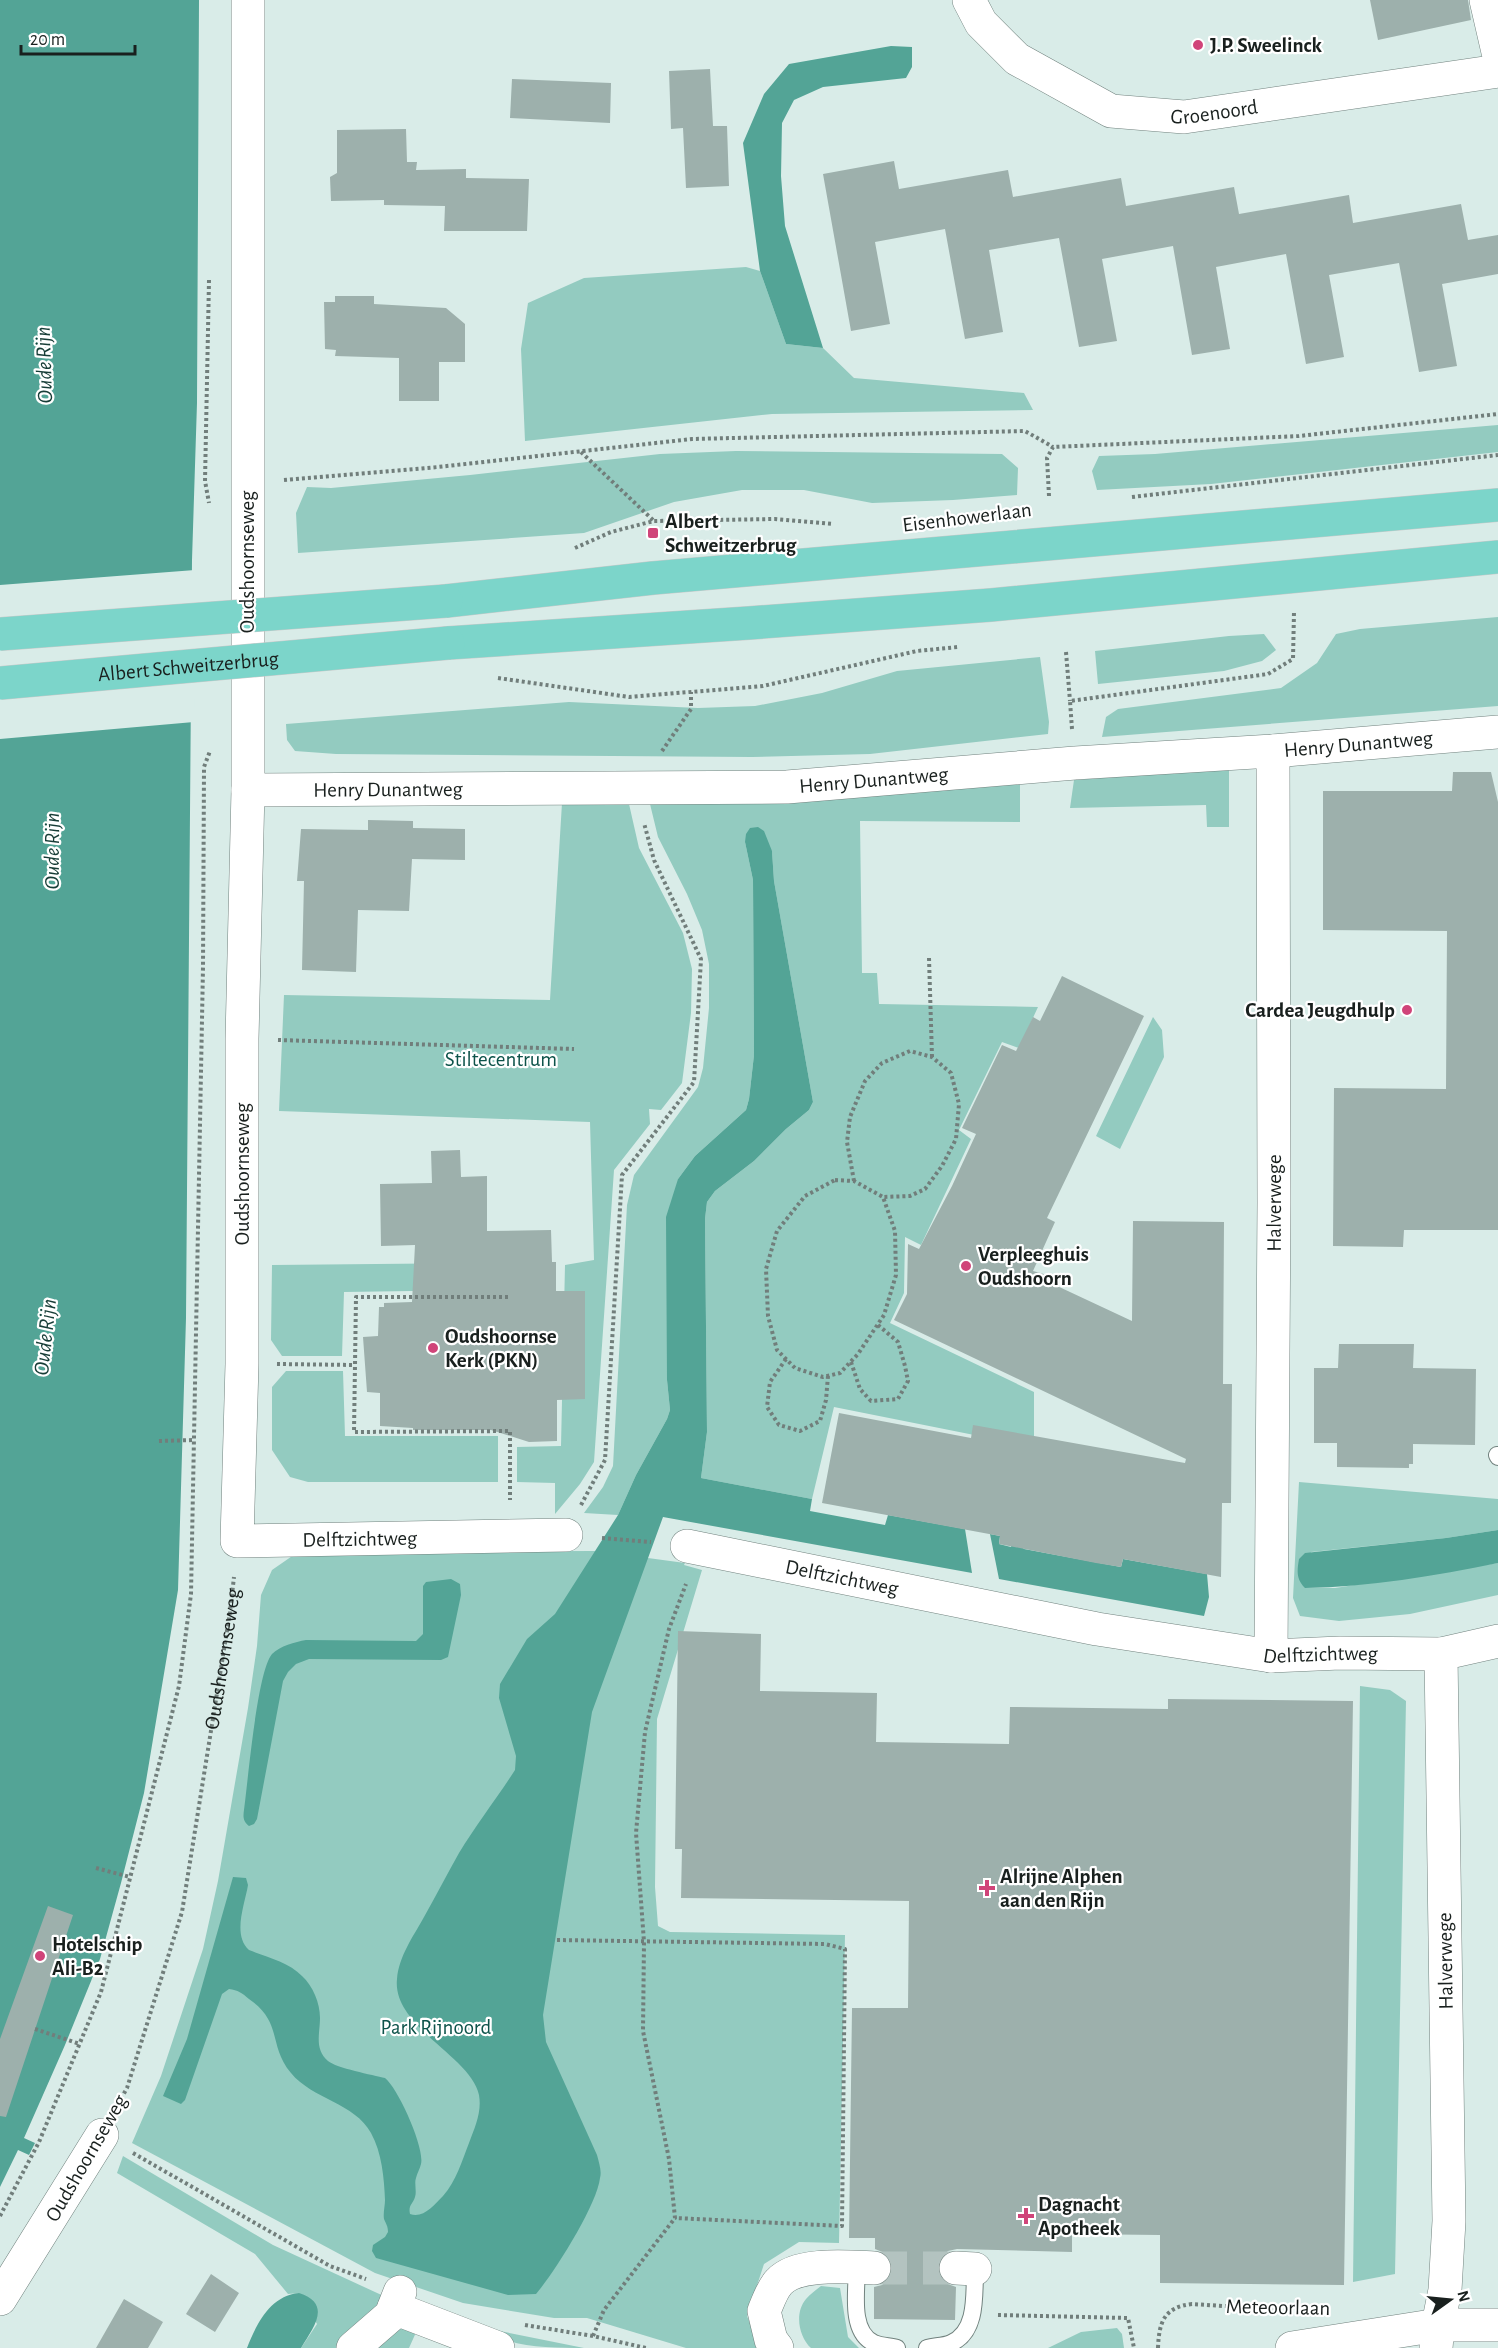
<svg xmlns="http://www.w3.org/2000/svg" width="1498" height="2348" font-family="'Alegreya Sans',sans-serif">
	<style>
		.green { fill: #93cbc0 }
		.water { fill: #53a496 }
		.pier { fill: #d9ece8 }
		.building { fill: #9db0ac }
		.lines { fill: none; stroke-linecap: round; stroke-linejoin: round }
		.street-tunnel { stroke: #b3c3c0; stroke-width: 33; stroke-dasharray: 33 16; stroke-linecap: butt }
		.lane-casing { stroke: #71827e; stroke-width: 18 }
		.street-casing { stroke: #71827e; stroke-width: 34 }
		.primary-casing { stroke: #c8c9c9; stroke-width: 34 }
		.path { stroke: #717e7b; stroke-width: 4; stroke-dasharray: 3 3; stroke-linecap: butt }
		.lane { stroke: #fff; stroke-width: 16 }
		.street { stroke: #fff; stroke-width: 33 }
		.primary { stroke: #7cd5ca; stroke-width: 33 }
		.primary-bridge-casing { stroke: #c8c9c9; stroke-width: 34; stroke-linecap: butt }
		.primary-bridge { stroke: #7cd5ca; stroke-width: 33 }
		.poi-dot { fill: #d04479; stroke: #fff; stroke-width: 2 }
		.labels { text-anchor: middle; stroke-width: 4.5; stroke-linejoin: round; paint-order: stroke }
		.poi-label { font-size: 21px; font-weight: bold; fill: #19201e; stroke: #fff; text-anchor: start }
		.street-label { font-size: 21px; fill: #19201e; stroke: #fff }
		.park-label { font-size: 21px; fill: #0d534a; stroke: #fff }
		.water-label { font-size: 22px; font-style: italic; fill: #173d37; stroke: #fff }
	</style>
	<rect width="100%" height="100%" fill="#d9ece8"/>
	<path class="green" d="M746,267L760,271L786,344L823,348L854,378L1024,393L1033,410L772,414L525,441L521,349L528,303L584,278Z
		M1498,425V452L1211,484L1097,490L1092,471L1099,456L1155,454Z
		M736,451L1002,454L1018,468L1017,495L953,500L872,503L804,490H742L674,502L584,533L298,553L296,513L307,487L331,488L470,475L660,454Z
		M1498,617V706L1102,737L1106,717L1118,709L1281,688L1317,663L1336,634L1360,629Z
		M1264,634L1276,650L1262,661L1224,671L1098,684L1095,651L1229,636Z
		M1040,657L1049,722L1048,734L870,754L752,757L336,754L295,751L287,740L286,724L569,702L698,708L755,706L822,693L897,671Z
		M1229,768V827H1207L1206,805L1070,808L1074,780Z
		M1020,784V822L860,821L862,973H877L879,1004L1038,1007L1019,1048L1002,1042L959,1130L971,1139L921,1245L905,1237L904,1293L890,1323L1034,1392V1447L834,1407L812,1499L701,1478L707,1432L705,1219L707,1202L715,1191L754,1161L786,1129L809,1110L813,1102L774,881L772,851L745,842L753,880L754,1055L749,1099L746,1110L695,1156L678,1179L667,1380L670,1410L667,1419L636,1475L618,1515L584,1513L603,1487L613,1466L627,1205L634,1175L698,1087L703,1068L709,1008V964L702,930L687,894L658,837L650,804L788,803Z
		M562,803L629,804L639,848L683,933L692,969L691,1013L682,1083L661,1110L649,1109L650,1124L614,1170L594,1462L580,1484L555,1514V1483L517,1482V1447L561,1446L565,1265L594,1260L590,1122L279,1111L284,995L550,1000Z
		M1153,1017L1162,1030L1164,1057L1120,1149L1096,1136Z
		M480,1263L481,1290L344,1292L342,1356H282L271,1340L272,1265Z
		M286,1371H343L345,1436H498V1482H308L290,1477L272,1450V1387Z
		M1299,1482L1498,1499V1530L1446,1538L1311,1552L1305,1588H1335L1498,1563V1595L1410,1614L1339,1621L1300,1616L1293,1598Z
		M596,1551L685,1563L684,1565L702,1570L657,1719L655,1887L658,1926L670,1932L845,1935L839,2243L799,2242L764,2264L747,2316L760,2348H686L587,2318H554L463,2303L375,2273L132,2143L161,2076L203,1949L218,1881L248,1708L257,1646L261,1595L272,1570L298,1552Z
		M1360,1686L1390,1690L1406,1701L1395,2274L1353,2282Z
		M123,2156L273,2245L388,2298L345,2348H301L317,2324L299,2293L288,2294L255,2254L117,2173Z
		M821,2286L840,2288L848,2337L859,2348H811C799,2337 794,2313 806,2299C810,2294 816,2290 821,2286Z
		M395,2317L418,2328L409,2348H362Z
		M480,2327L584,2348C548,2348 508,2348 480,2327Z
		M1117,2328L1122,2334L1124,2348H1048L1081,2332Z"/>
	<path class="water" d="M0,0H199L197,403L192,560L186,1318L178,1590L144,1793L121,1883L100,1959L65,2045L24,2138L35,2143L29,2155L18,2150L0,2187Z
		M891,46L912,47V67L906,78L823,87L794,100L782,123L781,176L785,226L823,348L786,344L760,271L743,143L764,94L789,64Z
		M758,827L764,831L772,851L774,881L813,1102L809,1110L786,1129L754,1161L715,1191L707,1202L705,1219L707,1432L701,1478L812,1499L810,1511L885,1525L888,1515L965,1529L972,1573L663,1517L592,1712L543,2015L546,2042L597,2155C599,2163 602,2171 600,2178C597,2205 554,2273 536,2294L508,2295L376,2258L372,2251L373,2245L385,2237L388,2232C388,2226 386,2224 384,2219C383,2213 385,2206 385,2200C384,2178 382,2153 371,2133C355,2103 312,2099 291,2073C268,2046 283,2022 249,1999C242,1993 238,1990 229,1989L222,1994L185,2100L181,2104L163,2096L187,2039L233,1877L246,1878L248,1885C245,1904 232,1935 249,1950C266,1957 289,1962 302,1976C313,1986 320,2003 320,2018C320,2033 314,2049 328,2061C336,2068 373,2075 385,2078C398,2088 425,2148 421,2164C420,2169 417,2173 416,2178C414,2183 417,2191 415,2197C413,2204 408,2205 410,2214C423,2219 434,2205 443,2196C456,2181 462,2161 469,2143C475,2127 482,2112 479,2095C471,2056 392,2027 397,1979C399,1956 413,1937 424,1917C436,1896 447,1874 459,1853C476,1825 497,1798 515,1770L516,1756L499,1698L500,1684L527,1639L555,1614L618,1515L636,1475L667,1419L670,1410L667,1380L666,1217L678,1179L695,1156L746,1110L749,1099L754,1055L753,880L745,842L746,834L750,828Z
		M1498,1530V1563C1435,1576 1369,1587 1305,1588C1296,1579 1297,1571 1299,1559L1305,1553L1446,1538Z
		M990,1534L1000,1536L999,1544L1011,1547L1013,1538L1024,1549L1121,1567L1123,1559L1207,1574L1209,1597L1204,1616L999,1579Z
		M451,1579L460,1584L461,1595L448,1657L441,1660L309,1659L296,1664L288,1672L283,1681L257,1819L254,1824L249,1826C243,1821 243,1817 244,1810C248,1781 257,1672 272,1654C280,1646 295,1642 306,1640L416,1641L423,1634V1586L426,1582Z
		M299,2293C333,2304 313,2328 301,2348H247C257,2323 270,2296 299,2293Z"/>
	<path class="pier" d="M195,570L194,722L0,739V585Z"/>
	<path class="building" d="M1370,0H1468L1471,20L1378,40Z
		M710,69L713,126H727L729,186L686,188L683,128L671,129L669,71Z
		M512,79L611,83L610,123L510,118Z
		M406,129L407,162H417L416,170L466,169V178L529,179L527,231H444L445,206L384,205V200L331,201L330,177L337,173V130Z
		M894,161L899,189L1008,170L1013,197L1121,178L1126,206L1234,187L1239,214L1349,195L1353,223L1461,204L1468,240L1498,235V274L1442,284L1457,366L1419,372L1399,263L1329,275L1344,357L1306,364L1286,254L1216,267L1230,349L1192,355L1173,246L1102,259L1117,341L1079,347L1059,238L989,250L1003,332L965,339L945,229L875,242L890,324L851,331L823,174Z
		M335,296H374V304L446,308L465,324V362H439V401H399V358L335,356L336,350L325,349L324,302H335Z
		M1453,772H1491L1498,802V1230H1404L1403,1247L1333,1246L1334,1088L1446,1089L1447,931L1323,930V791H1452Z
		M368,820L413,821V828L465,829V860L412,859L409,911L358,910L356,972L302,970L304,881H297L301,829L368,830Z
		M1062,976L1144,1016L1047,1218L1055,1222L1033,1271L1058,1278L1055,1285L1132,1321L1133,1221L1224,1222L1223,1384H1232L1231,1503H1222L1221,1577L1123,1559L1121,1567L1096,1563L999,1544L1000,1536L822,1503L839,1413L971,1438L973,1425L1185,1463L1186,1459L894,1320L907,1294L908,1244L919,1249L952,1186L976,1134L962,1128L1002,1045L1016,1051L1033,1017L1040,1021Z
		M460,1150L461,1177L487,1176V1231L551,1230L552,1262H556V1291H585V1399L557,1400V1441L529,1442L491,1430H413V1428L380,1426V1393L367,1392L363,1337L378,1336L379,1307H384V1303L412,1302L415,1245L381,1246L380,1184L432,1183L431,1151Z
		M1339,1344H1414L1413,1368L1476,1369L1475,1445L1413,1444V1464H1409V1468L1337,1467V1443H1314V1368H1338Z
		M678,1631L761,1634L760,1691L877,1693L876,1742L1009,1744L1010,1707L1168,1709V1699L1353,1701L1344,2285L1160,2283V2235L1072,2234V2252L957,2249L948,2251L940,2258L937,2268L939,2276L945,2283L956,2287L955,2320L874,2319V2287L882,2285L889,2279L893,2268L890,2259L885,2253L875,2249V2238H849L852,2008H908L909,1901L681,1898L682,1849H675Z
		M48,1906L73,1915L6,2117L0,2116V2039Z
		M211,2274L239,2293L215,2332L186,2314Z
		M124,2299L163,2322L148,2348H96Z"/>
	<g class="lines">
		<path class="street-tunnel" d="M874,2268H956"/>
		<g class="lane-casing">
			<path id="lane" d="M1497,1455L1498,1457
				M857,2267C857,2289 849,2332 874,2343C880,2346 890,2346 897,2348
				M927,2348C935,2346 944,2346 951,2343C978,2332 974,2293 975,2269"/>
		</g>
		<g class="street-casing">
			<g id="street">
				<path id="s2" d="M248,0V790L242,1039V1364L237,1541L566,1535"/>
				<path id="s3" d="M969,0L981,23L1017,59L1111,111L1184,117L1498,71"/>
				<path d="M1486,0L1498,52"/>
				<path id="s4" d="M248,790L787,787L1075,763L1273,751L1498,732"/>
				<path id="s5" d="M687,1546L1097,1629L1271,1656L1340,1653L1441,1654"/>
				<path id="s6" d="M1271,1656L1274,1202L1273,751"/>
				<path d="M956,2268L975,2269"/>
				<path d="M0,2299L102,2135"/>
				<path d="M394,2308L498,2348"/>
				<path d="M353,2348L391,2315L400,2292"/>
				<path d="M777,2348L771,2340L764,2311C768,2302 772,2289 779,2282C797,2262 849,2267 874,2268"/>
				<path d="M1292,2348L1438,2325H1498"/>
				<path d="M1436,2348L1438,2325L1445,2290L1449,2221L1441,1654L1498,1641"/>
			</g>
		</g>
		<g class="primary-casing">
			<path id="primary" d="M446,601L653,578L1498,505
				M448,643L749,623L991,605L1498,557"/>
		</g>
		<g class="path">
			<path d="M209,280L205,481L209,503"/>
			<path d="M581,452L654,521"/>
			<path d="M284,480L438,467L692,439L1025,431L1053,447"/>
			<path d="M1049,496L1047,458L1053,447L1299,436L1498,414"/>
			<path d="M1132,497L1498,455"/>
			<path d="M575,548L611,532L654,521L775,519L833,524"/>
			<path d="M1066,652L1070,701"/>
			<path d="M498,678L629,697L763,686L917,651L958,647"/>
			<path d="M1072,729L1070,701L1268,674L1293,659L1294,612"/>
			<path d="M662,751L691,709V692"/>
			<path d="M929,958L932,1057"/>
			<path d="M278,1040L574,1049"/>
			<path d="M835,1180L854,1181L883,1197L895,1231L896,1275L884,1315L858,1354L840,1373L823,1377L795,1368L777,1350L768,1316L766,1269L777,1231L805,1196Z"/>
			<path d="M854,1181L847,1142L850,1117L865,1081L882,1063L910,1051L932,1057L951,1073L959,1104L956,1139L942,1166L925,1189L910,1196L883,1197"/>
			<path d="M508,1297H356L354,1432L510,1431V1500"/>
			<path d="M786,1359L770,1382L767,1407L779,1425L800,1431L820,1421L826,1400L828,1376"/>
			<path d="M851,1362L860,1389L871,1401L898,1399L908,1381L905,1366L898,1342L878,1325"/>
			<path d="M277,1364L354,1365"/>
			<path d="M159,1441L194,1440"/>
			<path d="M581,1505L605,1460L622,1175L694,1082L701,959L654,860L644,823"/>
			<path d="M602,1538L651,1542"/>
			<path d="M96,1868L130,1877"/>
			<path d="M557,1940L825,1944L845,1949L842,2226L675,2218"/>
			<path d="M35,2029L80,2044"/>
			<path id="s1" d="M118,2104L127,2088L182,1912L230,1612L234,1577"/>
			<path d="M133,2153L330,2266L366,2279"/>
			<path d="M0,2216L39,2142L101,1992L179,1686L191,1594L203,967L204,767L210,751"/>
			<path d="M998,2315L1128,2318L1134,2348"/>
			<path d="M525,2325L593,2336L646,2348"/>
			<path d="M593,2336L604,2310L675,2218L669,2159L643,2031L644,1942L636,1833L645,1732L669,1629L686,1584"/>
			<path d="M1158,2348C1159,2322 1164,2307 1192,2304L1286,2310"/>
		</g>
		<use href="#lane" class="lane"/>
		<use href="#street" class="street"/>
		<use href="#primary" class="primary"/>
		<g class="primary-bridge-casing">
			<g id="primary-bridge">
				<path d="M0,634L446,601"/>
				<path id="s7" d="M0,683L448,643"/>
			</g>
		</g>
		<use href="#primary-bridge" class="primary-bridge"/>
	</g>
	<g class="poi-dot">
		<circle cx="1198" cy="45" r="6"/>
		<rect x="647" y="527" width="12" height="12" rx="3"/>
		<circle cx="1407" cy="1010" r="6"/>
		<circle cx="966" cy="1266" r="6"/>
		<circle cx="433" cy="1348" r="6"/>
		<path d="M984 1879h6v6h6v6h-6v6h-6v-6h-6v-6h6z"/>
		<circle cx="40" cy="1956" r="6"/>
		<path d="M1023 2207h6v6h6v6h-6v6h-6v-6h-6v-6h6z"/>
	</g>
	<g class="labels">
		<g class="poi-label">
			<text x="1210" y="52">J.P. Sweelinck</text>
			<text x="665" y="528">Albert<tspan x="665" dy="24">Schweitzerbrug</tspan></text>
			<text x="1395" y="1017" text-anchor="end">Cardea Jeugdhulp</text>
			<text x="978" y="1261">Verpleeghuis<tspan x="978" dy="24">Oudshoorn</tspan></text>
			<text x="445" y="1343">Oudshoornse<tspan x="445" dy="24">Kerk (PKN)</tspan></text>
			<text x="1000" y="1883">Alrijne Alphen<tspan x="1000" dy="24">aan den Rijn</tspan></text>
			<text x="52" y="1951">Hotelschip<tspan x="52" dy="24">Ali-B2</tspan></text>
			<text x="1038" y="2211">Dagnacht<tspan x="1038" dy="24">Apotheek</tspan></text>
		</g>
		<g class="street-label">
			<text dy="7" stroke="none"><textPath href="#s3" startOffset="288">Groenoord</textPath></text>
			<text transform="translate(967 517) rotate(-7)" y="7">Eisenhowerlaan</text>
			<text transform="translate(247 562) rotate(-90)" y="7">Oudshoornseweg</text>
			<text dy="7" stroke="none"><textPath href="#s7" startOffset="189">Albert Schweitzerbrug</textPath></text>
			<text dy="7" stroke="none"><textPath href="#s4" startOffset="1112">Henry Dunantweg</textPath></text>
			<text dy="7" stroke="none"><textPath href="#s4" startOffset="626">Henry Dunantweg</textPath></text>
			<text dy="7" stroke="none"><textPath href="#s4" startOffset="140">Henry Dunantweg</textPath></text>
			<text transform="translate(242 1174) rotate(-90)" y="7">Oudshoornseweg</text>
			<text dy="7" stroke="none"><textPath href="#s6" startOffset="453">Halverwege</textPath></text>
			<text dy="7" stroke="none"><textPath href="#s2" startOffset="1664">Delftzichtweg</textPath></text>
			<text dy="7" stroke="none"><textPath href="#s5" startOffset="158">Delftzichtweg</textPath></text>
			<text dy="7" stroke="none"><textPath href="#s5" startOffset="644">Delftzichtweg</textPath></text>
			<text dy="7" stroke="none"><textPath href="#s1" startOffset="459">Oudshoornseweg</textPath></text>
			<text transform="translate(1445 1961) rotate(-91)" y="7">Halverwege</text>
			<text transform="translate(86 2158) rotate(-60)" y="7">Oudshoornseweg</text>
			<text transform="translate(1278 2307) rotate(1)" y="7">Meteoorlaan</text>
		</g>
		<g class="park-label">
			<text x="501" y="1066">Stiltecentrum</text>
			<text x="436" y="2034">Park Rijnoord</text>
		</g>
		<g class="water-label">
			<text transform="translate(43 365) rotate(-92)" y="8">Oude Rijn</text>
			<text transform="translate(51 851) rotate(-90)" y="8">Oude Rijn</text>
			<text transform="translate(44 1337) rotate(-84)" y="8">Oude Rijn</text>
		</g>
	</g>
	<g transform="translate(1450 2300) rotate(75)" stroke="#ffffff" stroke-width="4.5" paint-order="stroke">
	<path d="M0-4.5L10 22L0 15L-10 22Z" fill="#19201e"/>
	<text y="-9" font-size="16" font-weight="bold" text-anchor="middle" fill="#19201e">N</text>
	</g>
	<path d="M21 45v9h114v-9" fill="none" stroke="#19201e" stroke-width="3"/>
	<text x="30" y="45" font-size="18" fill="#19201e" stroke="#ffffff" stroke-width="4.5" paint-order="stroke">20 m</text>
</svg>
